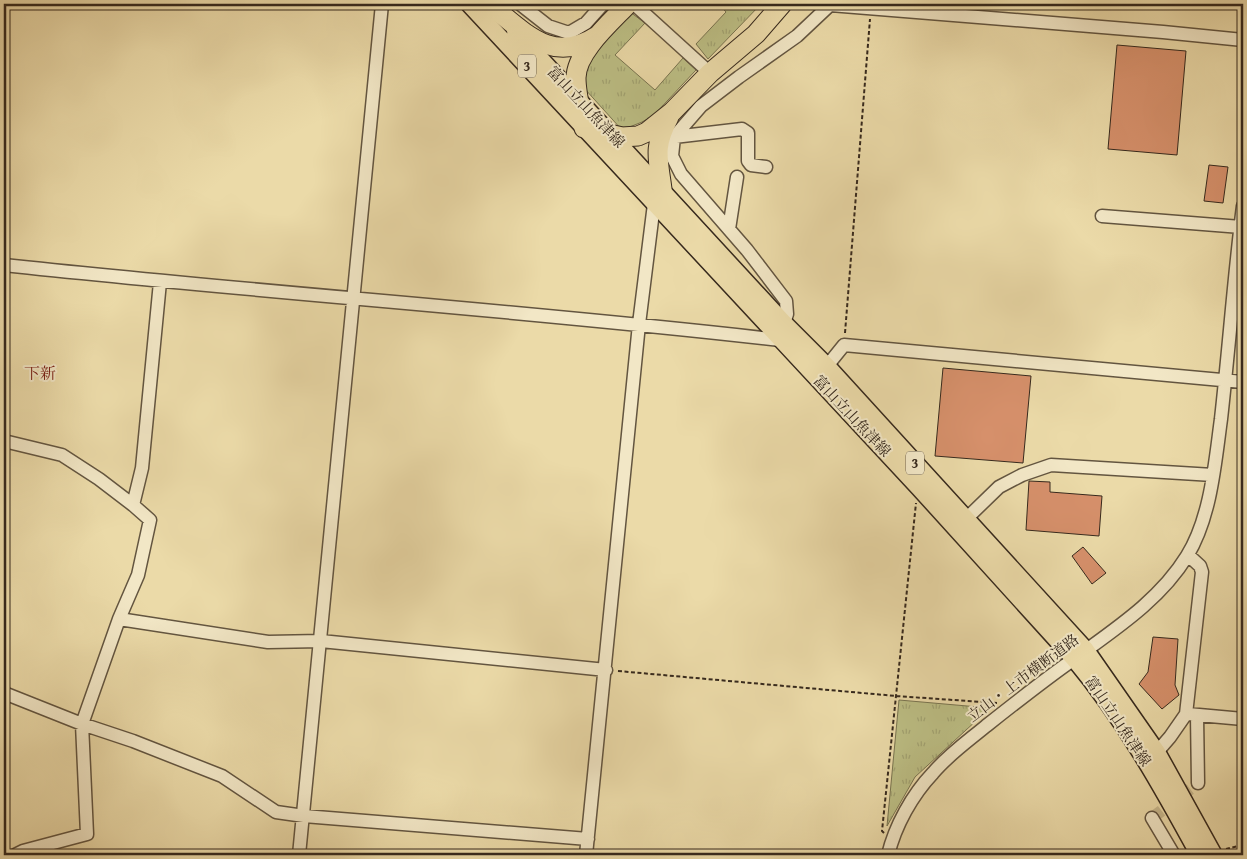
<svg xmlns="http://www.w3.org/2000/svg" width="1247" height="859" font-family="'Gentium Book Plus','Noto Serif JP',serif">
	<style>
		.grass { fill: url(#grass-tufts); stroke: #797450 }
		.building { fill: #d6906b; stroke: #36291d }
		.lines { fill: none; stroke-linecap: round; stroke-linejoin: round }
		.minor-tunnel { stroke: #c7b78c; stroke-width: 12; stroke-dasharray: 12 6; stroke-linecap: butt }
		.minor-casing { stroke: #635540; stroke-width: 15 }
		.major-casing { stroke: #36291d; stroke-width: 19 }
		.highway-casing { stroke: #36291d; stroke-width: 21 }
		.path { stroke: #36291d; stroke-width: 2; stroke-dasharray: 4 2.5; stroke-linecap: butt }
		.minor { stroke: #f2e7c6; stroke-width: 12 }
		.major { stroke: #ebdaa8; stroke-width: 16 }
		.highway { stroke: #ebdaa8; stroke-width: 19 }
		.labels { text-anchor: middle; stroke-width: 4; stroke-linejoin: round; paint-order: stroke }
		.shield { fill: #f2e7c6; stroke: #6e6250; stroke-width: 1 }
		.shield-label { font-size: 14px; font-weight: bold; fill: #36291d }
		.street-label { font-size: 15px; fill: #36291d; stroke: #f2e7c6 }
		.neighbourhood-label { font-size: 16px; fill: #7a1f14; stroke: #f2e7c6 }
	</style>
	<defs>
		<pattern id="grass-tufts" width="24" height="20" patternUnits="userSpaceOnUse" patternTransform="scale(1.25)"><rect width="24" height="20" fill="#bcbe84"/><path d="M3 7l-1-3M5 7V3M7 7l1-3M15 17l-1-3M17 17v-4M19 17l1-3" fill="none" stroke="#a2a372"/></pattern>
	</defs>
	<rect width="100%" height="100%" fill="#ebdaa8"/>
	<filter id="stains"><feTurbulence type="fractalNoise" baseFrequency=".004" numOctaves="4"/><feColorMatrix values="0 0 0 0 .2 0 0 0 0 .09 0 0 0 0 .02 0 0 0 .5 -.17"/></filter>
	<radialGradient id="worn" r=".72"><stop offset=".6" stop-color="#630" stop-opacity="0"/><stop offset="1" stop-color="#630" stop-opacity=".3"/></radialGradient>
	<path class="grass" d="M719,4H761L708,59L696,44L726,12Z
		M630,12L645,23L615,55L655,90L683,58L696,70L654,115L642,122L622,130L584,88L581,69Z
		M899,700L990,708L915,777L887,826Z"/>
	<path class="building" d="M1117,45L1186,51L1177,155L1108,149Z
		M1209,165L1228,167L1223,203L1204,201Z
		M943,368L1031,376L1023,463L935,456Z
		M1029,481L1050,482V492L1102,496L1099,536L1026,530Z
		M1083,547L1106,573L1092,584L1072,556Z
		M1153,637L1178,639L1175,685L1179,695L1162,709L1139,684L1148,672Z"/>
	<g class="lines">
		<path class="minor-tunnel" d="M1152,818L1198,783"/>
		<g class="minor-casing">
			<path id="minor" d="M520,4L548,26L569,33L586,23L603,4
				M634,4L710,73
				M830,5L1163,32L1243,40
				M674,137L742,129L748,133V161L751,165L766,167
				M1102,216L1241,227
				M729,229L737,177
				M4,265C262,293 521,310 780,340
				M784,323L787,314L786,301L747,250L681,174L672,156L674,137L701,106L739,77L797,36L831,4
				M827,366L844,345L1243,382
				M4,441L62,455L99,479L133,505
				M966,519L999,487L1022,475L1051,465L1213,475
				M119,619L268,642L321,641L606,670
				M4,693L82,724L133,741L222,776L276,812L304,816L588,839
				M1188,714L1243,719
				M1197,715L1198,783
				M1157,752L1170,737L1186,714L1202,572L1200,566L1188,555
				M1152,818L1174,855
				M15,855L23,851L87,834L82,724L119,619L138,575L150,520L133,505L142,468L160,282
				M299,855L382,4
				M586,855L639,324L654,204
				M888,855C895,826 912,795 933,773C948,755 968,741 986,726C1015,703 1044,680 1074,659C1115,629 1160,600 1187,556C1211,517 1215,463 1221,419C1229,348 1234,277 1243,206"/>
		</g>
		<g class="major-casing">
			<path id="major" d="M469,4L919,488L1074,659C1124,719 1162,787 1199,855
				M515,31L784,323L827,366L1086,650L1157,752L1214,855"/>
		</g>
		<g class="highway-casing">
			<path id="highway" d="M628,4C611,22 576,52 576,78C576,94 581,112 584,128L622,137L638,136L647,132L672,112L710,73L756,34L782,4
				M494,8C527,35 554,64 597,36
				M662,189C658,158 653,147 669,117"/>
		</g>
		<path class="path" d="M845,333L870,19
			M618,671L896,696L997,703
			M884,833L882,831L916,503
			M1226,849L1243,845"/>
		<use href="#minor" class="minor"/>
		<use href="#major" class="major"/>
		<use href="#highway" class="highway"/>
	</g>
	<g class="labels">
		<g class="shield">
			<rect x="518" y="54.5" width="18" height="23" rx="4"/>
			<rect x="906" y="451.5" width="18" height="23" rx="4"/>
		</g>
		<g class="shield-label">
			<text x="527" y="71">3</text>
			<text x="915" y="468">3</text>
		</g>
		<g class="street-label">
			<text transform="translate(586 107) rotate(47)" y="5">富山立山魚津線</text>
			<text transform="translate(852 416) rotate(47)" y="5">富山立山魚津線</text>
			<text transform="translate(1023 678) rotate(-37)" y="5">立山・上市横断道路</text>
			<text transform="translate(1118 721) rotate(56)" y="5">富山立山魚津線</text>
		</g>
		<g class="neighbourhood-label">
			<text x="40" y="379">下新</text>
		</g>
	</g>
	<rect width="1247" height="859" fill="none" stroke="#ebdaa8" stroke-width="20"/>
	<rect x="5" y="5" width="1237" height="849" fill="none" stroke="#36291d" stroke-width="2.5"/>
	<rect x="10" y="10" width="1227" height="839" fill="none" stroke="#36291d"/>
	<rect width="100%" height="100%" filter="url(#stains)"/>
	<rect width="100%" height="100%" fill="url(#worn)"/>
</svg>
